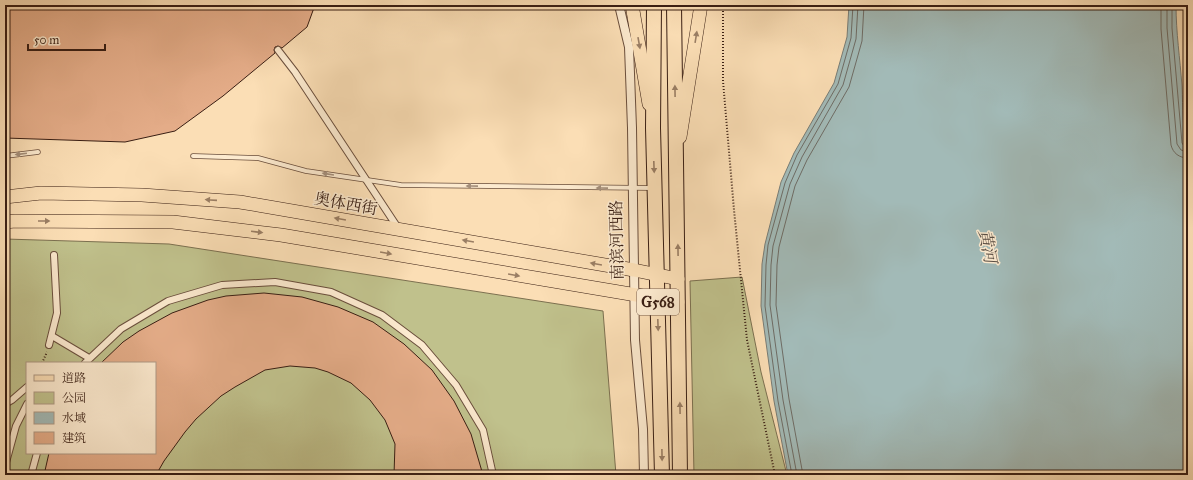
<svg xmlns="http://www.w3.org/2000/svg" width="1193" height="480" font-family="'IM FELL Great Primer','Noto Serif SC',serif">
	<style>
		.green { fill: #c0c18c; stroke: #7c7050; fill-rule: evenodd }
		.water { fill: #a2bab7; stroke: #787c75 }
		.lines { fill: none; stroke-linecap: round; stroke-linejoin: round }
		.shore { stroke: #6e6c65; stroke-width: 1 }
		.building { fill: #e4ac88; stroke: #391e13 }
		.service-casing { stroke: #6a4e3c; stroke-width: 5.5 }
		.pedestrian-casing { stroke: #6a4e3c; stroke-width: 8 }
		.minor-casing { stroke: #6a4e3c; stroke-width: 10 }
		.primary-casing { stroke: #391e13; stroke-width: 14 }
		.trunk-casing { stroke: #391e13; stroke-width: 16 }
		.path { stroke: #391e13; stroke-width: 2; stroke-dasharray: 1 2; stroke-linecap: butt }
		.service { stroke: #fceacf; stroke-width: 4 }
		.pedestrian { stroke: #fceacf; stroke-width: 6 }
		.minor { stroke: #fceacf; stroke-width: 8 }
		.primary { stroke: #fbdeb5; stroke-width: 13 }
		.trunk { stroke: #fbdeb5; stroke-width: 14 }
		.oneway { fill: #9a7e64 }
		.oneway2 { fill: #a48e7a }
		.labels { text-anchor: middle; stroke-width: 3; stroke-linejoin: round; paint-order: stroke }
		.shield { fill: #fceacf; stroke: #745b4b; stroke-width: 1 }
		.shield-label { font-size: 15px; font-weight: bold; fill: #391e13 }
		.street-label { font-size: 16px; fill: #391e13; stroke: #fceacf }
		.water-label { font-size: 17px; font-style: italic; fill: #584d44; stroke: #fceacf }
	</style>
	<rect width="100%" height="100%" fill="#fbdeb5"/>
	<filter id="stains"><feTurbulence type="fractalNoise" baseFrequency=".005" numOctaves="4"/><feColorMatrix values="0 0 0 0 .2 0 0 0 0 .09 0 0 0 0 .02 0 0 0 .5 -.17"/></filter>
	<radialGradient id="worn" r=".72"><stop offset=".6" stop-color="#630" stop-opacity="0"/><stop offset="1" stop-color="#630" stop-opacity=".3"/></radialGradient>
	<path class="green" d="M5,239L169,244L603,311L616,475H5ZM27,363H155V453H27Z
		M742,277L761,372L787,475H694L690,281Z"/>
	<path class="water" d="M849,5H1176C1176,32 1180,59 1182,86C1183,108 1182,130 1188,151V475H788L774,401L761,306L762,264L765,244L781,182L794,153L834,83L847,37Z"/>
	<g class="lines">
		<path class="shore" d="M1161,5V29L1171,145C1173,153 1179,158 1188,158
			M1167,5V28L1177,144L1181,150L1188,152
			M1172,5V28L1182,143L1184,146L1188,147
			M792,475L778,401L765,306L766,265L768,245L785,183L797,155L838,84L851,38L853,5
			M797,475L783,400L770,305L771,265L773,246L790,184L802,157L843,85L856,39L858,5
			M803,475L789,399L776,305L777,265L779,247L795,186L807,160L849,87L862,41L864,5"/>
	</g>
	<path class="building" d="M5,5H315L307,27L282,48L278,46L275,47L274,50L275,53L223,96L175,131L125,142L5,138Z
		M264,293L302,297L338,307L373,322L404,344L432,370L454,401L471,434L483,475H394L395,444L385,420L370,400L351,383L328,372L315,368L290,366L265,370L235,387L221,396L196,419L185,432L164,461L156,475H44L49,453H155V363H101L123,342L139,331L172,313L208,300L226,296Z"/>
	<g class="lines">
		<g class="service-casing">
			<path id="service" d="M5,156L38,152
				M193,156L258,158L306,171L401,185L652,188"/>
		</g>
		<g class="pedestrian-casing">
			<path id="pedestrian" d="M278,50L295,72L398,228
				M52,336L89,358
				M49,345L57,313L54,255
				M85,363L121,329L168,301L222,285L275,282L331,292L382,315L422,345L456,385L483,430L493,475
				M5,404L12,400L27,387
				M5,466L16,426L27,404
				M31,475L37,453"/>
		</g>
		<g class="minor-casing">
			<path id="minor" d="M619,5L629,47L632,128L635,340L643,429L644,475"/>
		</g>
		<g class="primary-casing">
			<path id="primary" d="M632,5L649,104
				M680,137L701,5
				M5,197L41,193L142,195L240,202L634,270L678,279
				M5,222L15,221L173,222L281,235L678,302"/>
		</g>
		<g class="trunk-casing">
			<path id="trunk" d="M654,5L653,128L662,475
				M674,5L680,475"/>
		</g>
		<path class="path" d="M723,5V81L734,210L747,340L775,475
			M42,363L47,352"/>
		<use href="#service" class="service"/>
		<use href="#pedestrian" class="pedestrian"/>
		<use href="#minor" class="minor"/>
		<use href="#primary" class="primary"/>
		<use href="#trunk" class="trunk"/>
	</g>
	<defs><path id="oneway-solid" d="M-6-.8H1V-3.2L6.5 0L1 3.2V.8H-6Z"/></defs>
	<g class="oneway">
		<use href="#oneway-solid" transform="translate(696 37) rotate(-81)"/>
		<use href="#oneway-solid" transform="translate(639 43) rotate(80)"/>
		<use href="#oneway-solid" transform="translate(675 91) rotate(-91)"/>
		<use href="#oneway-solid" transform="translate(654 167) rotate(88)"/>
		<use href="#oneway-solid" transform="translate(211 200) rotate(-176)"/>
		<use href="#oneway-solid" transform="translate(340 219) rotate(-170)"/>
		<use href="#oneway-solid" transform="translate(44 221)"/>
		<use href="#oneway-solid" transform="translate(257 232) rotate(7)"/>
		<use href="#oneway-solid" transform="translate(468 241) rotate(-170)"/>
		<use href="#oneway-solid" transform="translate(678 250) rotate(-91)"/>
		<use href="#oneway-solid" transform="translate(386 253) rotate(10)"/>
		<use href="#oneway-solid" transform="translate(596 264) rotate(-170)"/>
		<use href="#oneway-solid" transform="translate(514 275) rotate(10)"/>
		<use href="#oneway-solid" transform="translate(658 325) rotate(88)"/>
		<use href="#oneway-solid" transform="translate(680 408) rotate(-91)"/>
		<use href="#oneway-solid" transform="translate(662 455) rotate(89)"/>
	</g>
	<g class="oneway2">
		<use href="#oneway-solid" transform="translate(21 154) rotate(173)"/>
		<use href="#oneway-solid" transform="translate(328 174) rotate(-171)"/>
		<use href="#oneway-solid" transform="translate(472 186) rotate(-179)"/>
		<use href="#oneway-solid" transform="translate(602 188) rotate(-179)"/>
	</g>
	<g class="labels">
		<rect class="shield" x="637" y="289" width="42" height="26" rx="3"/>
		<g class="shield-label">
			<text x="658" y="307">G568</text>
		</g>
		<g class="street-label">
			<text transform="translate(346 203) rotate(10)" y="6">奥体西街</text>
			<text transform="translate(616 240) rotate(-91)" y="6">南滨河西路</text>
		</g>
		<g class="water-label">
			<text transform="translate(988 246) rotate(79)" y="6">黄河</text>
		</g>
	</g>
	<rect width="1193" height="480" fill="none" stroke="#fbdeb5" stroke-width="20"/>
	<rect x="6" y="6" width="1181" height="468" fill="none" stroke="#391e13" stroke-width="2"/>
	<rect x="10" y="10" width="1173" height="460" fill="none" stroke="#391e13"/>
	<rect x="26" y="362" width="130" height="92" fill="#fceacf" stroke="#ae9884"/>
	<rect x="34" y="375" width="20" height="6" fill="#fbdeb5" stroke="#ae9884"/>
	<text x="62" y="382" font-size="12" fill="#391e13">道路</text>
	<rect x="34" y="392" width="20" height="12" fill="#c0c18c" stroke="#ae9884"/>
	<text x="62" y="402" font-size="12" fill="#391e13">公园</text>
	<rect x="34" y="412" width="20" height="12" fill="#a2bab7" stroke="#ae9884"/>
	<text x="62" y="422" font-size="12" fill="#391e13">水域</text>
	<rect x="34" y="432" width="20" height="12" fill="#e4ac88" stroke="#ae9884"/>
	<text x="62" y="442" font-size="12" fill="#391e13">建筑</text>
	<path d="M28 44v6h77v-6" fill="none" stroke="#391e13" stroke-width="2"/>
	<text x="34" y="44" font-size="12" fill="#391e13" stroke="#fceacf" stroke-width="3" paint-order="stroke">50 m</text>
	<rect width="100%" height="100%" filter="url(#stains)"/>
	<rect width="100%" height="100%" fill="url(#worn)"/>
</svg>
